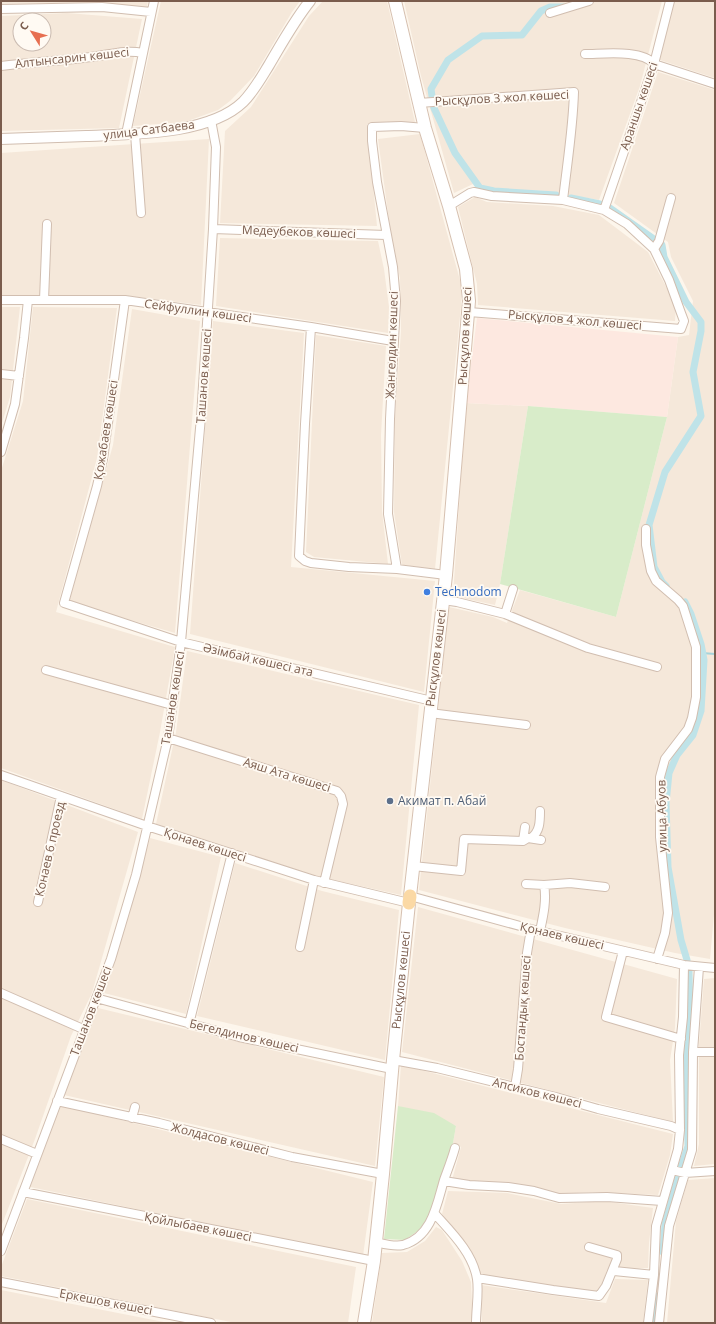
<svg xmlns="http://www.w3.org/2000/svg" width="716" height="1324" font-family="'Open Sans',sans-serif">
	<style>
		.residential { fill: #f5e8da; fill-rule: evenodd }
		.commercial { fill: #fde8e0 }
		.green { fill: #d8ecc9 }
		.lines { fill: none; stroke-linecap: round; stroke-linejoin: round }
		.stream { stroke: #a5d3da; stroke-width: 2 }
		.canal { stroke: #bfe3e8; stroke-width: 7 }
		.minor-casing { stroke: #d1beb0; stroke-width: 10 }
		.tertiary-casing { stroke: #d1beb0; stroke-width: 12 }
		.secondary-casing { stroke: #d6c0b0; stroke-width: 14 }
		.primary-casing { stroke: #dad1cd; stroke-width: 14 }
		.minor { stroke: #fff; stroke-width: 8 }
		.tertiary { stroke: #fff; stroke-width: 10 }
		.secondary { stroke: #fff; stroke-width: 12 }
		.primary { stroke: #fbd9a5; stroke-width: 13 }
		.shop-dot { fill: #3f7fe0; stroke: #fffaf3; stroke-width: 1.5 }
		.service-dot { fill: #5c6f8a; stroke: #fffaf3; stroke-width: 1.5 }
		.labels { text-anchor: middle; stroke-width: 3.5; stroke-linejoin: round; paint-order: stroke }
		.street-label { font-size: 12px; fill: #7a5c4d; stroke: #fffaf3 }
		.shop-label { font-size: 12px; fill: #366cbe; stroke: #fffaf3; text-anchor: start }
		.service-label { font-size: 12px; fill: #4e5e75; stroke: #fffaf3; text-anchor: start }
	</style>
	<rect width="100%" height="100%" fill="#fdf6ec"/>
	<path class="residential" d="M1,1H148L147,7L56,3L1,4Z
		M161,1H300L292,12L254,76L230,101L218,110L185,122L133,126Z
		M323,1H387L415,122L367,124L377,226L220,223L225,131L251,107L309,16Z
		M404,1H662L640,86L599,200L547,191L499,189L473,184L454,193L421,76Z
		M674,1H715V78L660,60Z
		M67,13L142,19L119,128L1,131V16ZM20,20H44V44H20Z
		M658,72L715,90V903L710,959L675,953L565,928L419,890L449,607L493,617L507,623L520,590L616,617L667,417L678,337L689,335L693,301L671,257L668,242L614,203Z
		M420,134L461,284V306L435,569L402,565L394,512L395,417L401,331L400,278L391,235L378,139Z
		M209,139L201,305L122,295H1V153Z
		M475,197L487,202L553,206L599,215L648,252L676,306L675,321L478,305L477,284L458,207Z
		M220,238L378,241L384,269L389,307L388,333L216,306Z
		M1,307H20L10,397L1,426Z
		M33,307L117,308L97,458L56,612L175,647L160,732L142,819L1,768V471L23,401Z
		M132,309L200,321L175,633L69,602L113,445Z
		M213,321L304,333L291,567L435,581L424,692L190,634Z
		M316,335L386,346L381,435L382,511L388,564L314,557L306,552Z
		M466,403L528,406L500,584L495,605L453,596Z
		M187,651L419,705L401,895L316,876L156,824L176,732Z
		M1,780L138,832L92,993L71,1036L35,1139L1,1227Z
		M150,838L221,857L186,1014L104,993Z
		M235,863L322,891L399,910L385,1060L197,1016Z
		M418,907L677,979L675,1028L670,1060L673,1122L402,1052Z
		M715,978V1164L694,1166L699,1144V1045L704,979Z
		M98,1008L384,1077L375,1166L64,1095Z
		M401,1065L673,1134L670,1155L658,1195L592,1192L559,1194L507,1183L452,1180L461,1147L453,1143L456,1126L398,1106Z
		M60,1105L373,1182L363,1256L30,1187Z
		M715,1178V1323H667L676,1221L688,1180Z
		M448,1191L507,1193L561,1204L603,1201L653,1208L649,1243L648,1268L607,1270L599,1293L480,1274L471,1253L442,1214Z
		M27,1199L356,1267L348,1323H236L1,1276V1267Z
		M436,1227L442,1230L462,1261L471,1282L473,1323H372L382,1253L407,1252L425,1241Z
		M615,1279L648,1280L643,1323H482L481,1285L606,1303Z
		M1,1290L169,1323H1Z"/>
	<path class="commercial" d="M477,318L678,337L667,417L528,406L466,403Z"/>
	<path class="green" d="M528,406L667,417L616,617L500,584Z
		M398,1106L434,1113L456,1126L453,1143L429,1216L419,1230L405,1240L384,1239Z"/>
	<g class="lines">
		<path class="stream" d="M702,653L715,654"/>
		<path class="canal" d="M432,96L431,89L448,60L482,36L522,35L541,11L550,7H566
			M434,108L455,153L480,188L494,191L556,195
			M571,198L600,204
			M610,208L654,239
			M662,245L664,257L686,302L701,322V331L693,372L701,416L665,472L649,525L654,567L662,582L666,586
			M685,602L691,614L701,644L704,660L701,711L693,735L677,755L669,773L666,803L668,867L681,940L687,960
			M681,1167L688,1146L686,1061L690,1018L689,971
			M663,1252L665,1224L678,1178
			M654,1323L658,1296"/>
		<g class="minor-casing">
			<path id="minor" d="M1,9L102,7L151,12
				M550,13L589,1
				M585,54C603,54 642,49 654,64L715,84
				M1,66C31,62 61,61 91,57C109,55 124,49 143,53
				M419,103L574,92C573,128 567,164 563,200
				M126,134L154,1
				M135,134L141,213
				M449,206L470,193L474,192L492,196L563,200L604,210L627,224L654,249L669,280L681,313L684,321L681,329L469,312
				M604,210L654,64L670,1
				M213,229L386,235
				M654,249L659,241L671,198
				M1,300H125L311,327L393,341
				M44,300L47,224
				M125,300L103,459L97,486L64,603L181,642L432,701
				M311,327L305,424L299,556L305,561L311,563L349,567L397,569L446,575
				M1,374L19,376
				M1,452L15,404L24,338L28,300
				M646,529V545L651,571L656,581L678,600L683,606L696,647V697L692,718L688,729L665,759L660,777V837L668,913L665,933L657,959
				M397,569L388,514L390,419L396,301L393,267L377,182L372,141V127L401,126L425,128
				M443,600L457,602L505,614L588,648L657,667
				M505,614L513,589
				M46,670L172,705
				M430,713L526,725
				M168,738L337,791L341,796L343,804L324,883
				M1,775L147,826L314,880L409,903
				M531,838C540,832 540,821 540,811
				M523,841L525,827
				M413,866L461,871L464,839L523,841L528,838L541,840
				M526,884L544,885L570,883L605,887
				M410,896L531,929L684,965L715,968
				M38,902L61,796
				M540,931C543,917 547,900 544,885
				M300,947L314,880
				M623,951L606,1017L681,1039
				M1,993L83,1029
				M96,998L239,1037L392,1069
				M189,1024L232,853
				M693,1052H715
				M393,1060L437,1068L556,1097L598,1109L671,1126L680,1130
				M515,1087L518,1069L527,953L531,929
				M57,1101L159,1123L292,1157L383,1174
				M132,1118L135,1107
				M1,1139L37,1154
				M672,1170L685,1173L715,1171
				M444,1181L469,1185L508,1187L534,1191L559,1198L607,1197L662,1201
				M23,1192L374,1261
				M435,1214C451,1232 473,1253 477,1279C479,1293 476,1309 476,1323
				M375,1242C384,1244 394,1247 403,1245C432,1237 437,1204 444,1180C448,1169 452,1159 455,1148
				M1,1251L111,959L136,875L168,738L181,642L201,417L213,229L216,147L211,120
				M614,1271L654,1275
				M477,1278L553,1290L599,1296L606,1286L617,1259V1255L589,1247
				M1,1282L211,1323
				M648,1323L654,1275L656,1226L678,1149L680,1130L679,1055L683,1017L684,965
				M659,1323L669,1226L692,1150L693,1052L699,967"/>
		</g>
		<g class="tertiary-casing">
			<path id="tertiary" d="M1,139C29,138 58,137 86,136C131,134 209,135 243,102C254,91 261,78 269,65C282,43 294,21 310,1"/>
		</g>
		<g class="secondary-casing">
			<g id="secondary">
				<path d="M395,1L425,128L449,206L466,269L469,301L446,575L410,896"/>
				<path id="s1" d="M364,1323L374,1261L383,1174L393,1060L409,903"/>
			</g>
		</g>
		<g class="primary-casing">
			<path id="primary" d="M409,903L410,896"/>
		</g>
		<use href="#minor" class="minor"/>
		<use href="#tertiary" class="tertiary"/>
		<use href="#secondary" class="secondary"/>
		<use href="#primary" class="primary"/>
	</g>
	<circle class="shop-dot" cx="427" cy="592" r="4"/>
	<circle class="service-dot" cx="390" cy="801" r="4"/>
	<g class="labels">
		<g class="street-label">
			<text transform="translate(72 58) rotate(-6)" y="4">Алтынсарин көшесі</text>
			<text transform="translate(502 98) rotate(-3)" y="4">Рысқұлов 3 жол көшесі</text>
			<text transform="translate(639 106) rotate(-71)" y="4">Араншы көшесі</text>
			<text transform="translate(149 130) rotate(-7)" y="4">улица Сатбаева</text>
			<text transform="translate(299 232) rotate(2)" y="4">Медеубеков көшесі</text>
			<text transform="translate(198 311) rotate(8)" y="4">Сейфуллин көшесі</text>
			<text transform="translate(575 320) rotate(5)" y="4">Рысқұлов 4 жол көшесі</text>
			<text transform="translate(465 336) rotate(-87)" y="4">Рысқұлов көшесі</text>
			<text transform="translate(392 345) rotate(-88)" y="4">Жангелдин көшесі</text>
			<text transform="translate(204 376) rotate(-86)" y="4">Ташанов көшесі</text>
			<text transform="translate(106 430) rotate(-81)" y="4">Қожабаев көшесі</text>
			<text transform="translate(436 658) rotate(-83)" y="4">Рысқұлов көшесі</text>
			<text transform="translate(258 660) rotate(13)" y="4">Әзімбай көшесі ата</text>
			<text transform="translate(173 698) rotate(-81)" y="4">Ташанов көшесі</text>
			<text transform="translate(287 775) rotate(17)" y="4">Аяш Ата көшесі</text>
			<text transform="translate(662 816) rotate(-91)" y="4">улица Абуов</text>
			<text transform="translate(205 845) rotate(18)" y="4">Қонаев көшесі</text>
			<text transform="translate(50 849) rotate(-77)" y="4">Конаев 6 проезд</text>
			<text transform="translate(562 936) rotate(13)" y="4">Қонаев көшесі</text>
			<text dy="4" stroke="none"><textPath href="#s1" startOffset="345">Рысқұлов көшесі</textPath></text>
			<text transform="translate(523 1008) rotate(-86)" y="4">Бостандық көшесі</text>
			<text transform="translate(91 1011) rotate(-69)" y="4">Ташанов көшесі</text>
			<text transform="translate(244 1036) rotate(13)" y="4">Бегелдинов көшесі</text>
			<text transform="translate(537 1093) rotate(14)" y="4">Апсиков көшесі</text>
			<text transform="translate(220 1139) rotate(14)" y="4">Жолдасов көшесі</text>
			<text transform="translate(198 1227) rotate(11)" y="4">Қойлыбаев көшесі</text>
			<text transform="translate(106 1302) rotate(11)" y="4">Еркешов көшесі</text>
		</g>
		<g class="shop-label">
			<text x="435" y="596">Technodom</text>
		</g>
		<g class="service-label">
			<text x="398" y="805">Акимат п. Абай</text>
		</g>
	</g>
	<rect width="716" height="1324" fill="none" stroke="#7a5c4d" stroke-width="4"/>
	<g transform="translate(32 32) rotate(307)"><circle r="19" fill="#fffaf3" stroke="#cabbb1"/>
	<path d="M0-3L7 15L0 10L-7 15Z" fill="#e76f51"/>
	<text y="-6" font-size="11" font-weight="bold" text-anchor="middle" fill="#7a5c4d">С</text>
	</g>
</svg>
